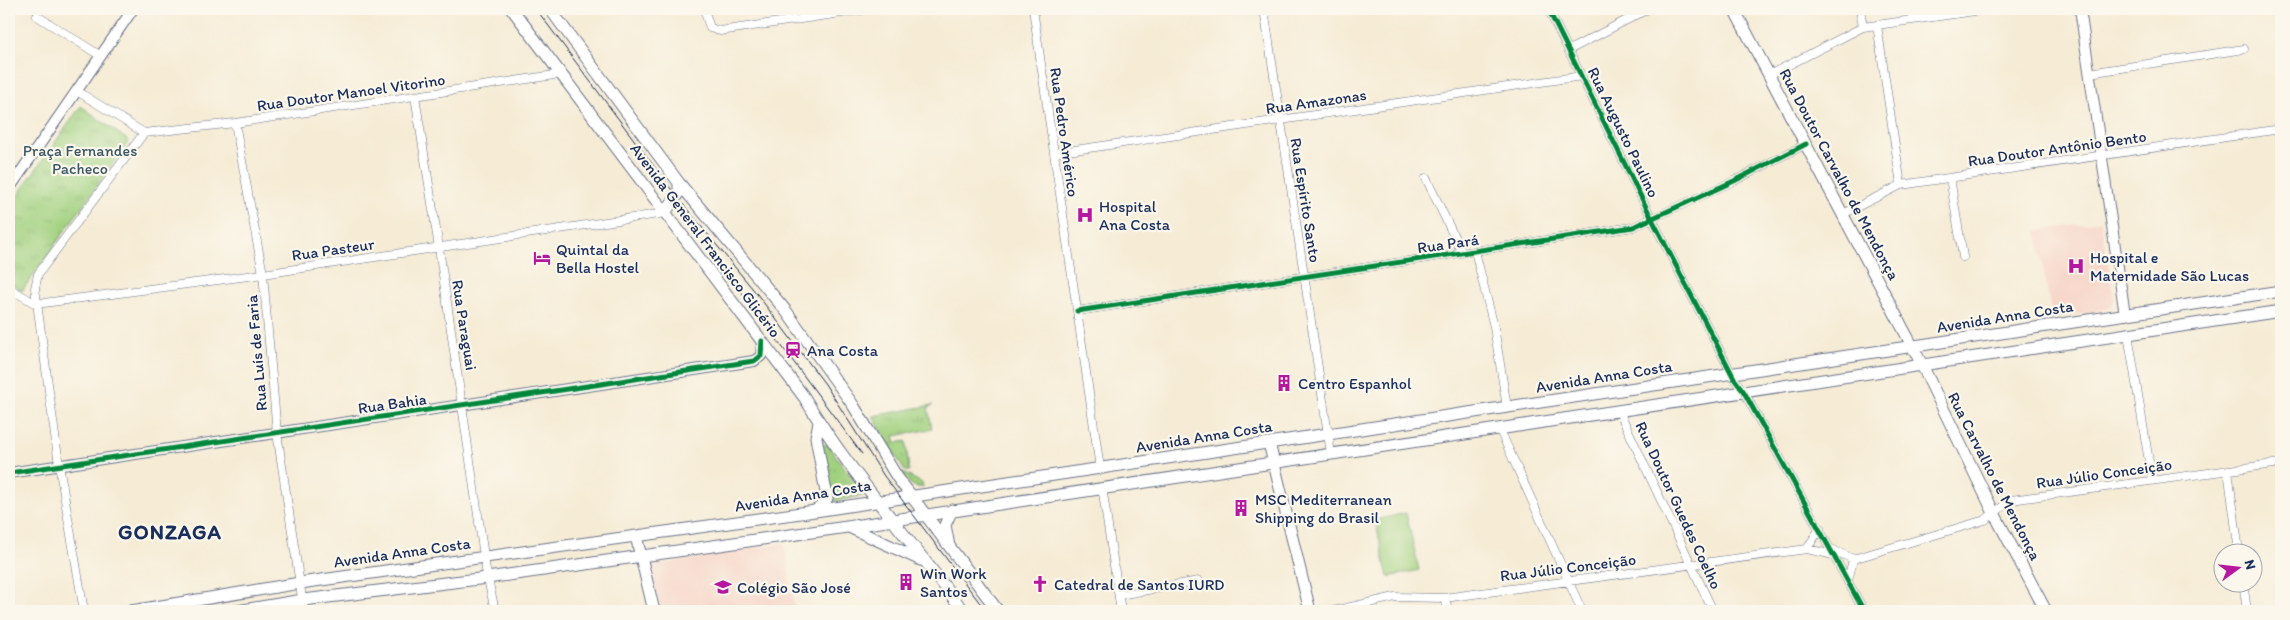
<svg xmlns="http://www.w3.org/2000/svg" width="2290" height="620" font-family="Itim,sans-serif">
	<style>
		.built { fill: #f6d2c4 }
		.grass { fill: url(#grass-tufts); stroke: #5e806e }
		.garden { fill: #a1d17f; stroke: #5e806e }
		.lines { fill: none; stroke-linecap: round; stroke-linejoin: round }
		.minor-casing { stroke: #687188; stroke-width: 9 }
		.tertiary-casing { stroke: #687188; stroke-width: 12 }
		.secondary-casing { stroke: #687188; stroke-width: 13 }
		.minor { stroke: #fff; stroke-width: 8 }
		.tertiary { stroke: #fff; stroke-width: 10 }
		.secondary { stroke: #fff; stroke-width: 11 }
		.tram { stroke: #1b2f5e; stroke-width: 1 }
		.cycleway-casing { stroke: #fbf7ec; stroke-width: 8 }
		.cycleway { stroke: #00873e; stroke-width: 5 }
		.labels { text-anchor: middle; stroke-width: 4.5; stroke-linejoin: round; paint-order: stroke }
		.street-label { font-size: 16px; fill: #1b2f5e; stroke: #fbf7ec }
		.park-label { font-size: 16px; fill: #3c5866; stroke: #fbf7ec }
		.poi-label { font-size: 16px; fill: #1b2f5e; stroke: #fbf7ec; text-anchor: start }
		.district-label { font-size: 21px; font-weight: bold; letter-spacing: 1px; fill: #1b2f5e; stroke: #fbf7ec }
	</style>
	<defs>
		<pattern id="grass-tufts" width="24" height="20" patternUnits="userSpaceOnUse" patternTransform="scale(1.25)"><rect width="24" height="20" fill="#a1d17f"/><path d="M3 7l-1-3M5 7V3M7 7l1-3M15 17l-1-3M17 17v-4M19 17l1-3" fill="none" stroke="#8ab470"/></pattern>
	</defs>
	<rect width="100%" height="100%" fill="#fbf7ec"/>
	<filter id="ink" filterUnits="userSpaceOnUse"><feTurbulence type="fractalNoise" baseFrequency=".02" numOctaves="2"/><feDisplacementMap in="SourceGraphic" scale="10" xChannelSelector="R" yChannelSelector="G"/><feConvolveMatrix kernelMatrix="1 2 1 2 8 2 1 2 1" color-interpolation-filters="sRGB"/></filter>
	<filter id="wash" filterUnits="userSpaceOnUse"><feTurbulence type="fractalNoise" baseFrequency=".0096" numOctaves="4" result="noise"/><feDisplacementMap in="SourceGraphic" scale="20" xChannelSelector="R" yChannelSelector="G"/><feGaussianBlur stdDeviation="1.12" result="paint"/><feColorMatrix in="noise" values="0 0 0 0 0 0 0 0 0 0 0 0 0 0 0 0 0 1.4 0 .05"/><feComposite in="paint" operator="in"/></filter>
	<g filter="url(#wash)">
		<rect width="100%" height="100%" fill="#f6ecd6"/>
		<path class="built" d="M2101,221L2114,301L2108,309L2052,318L2037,231Z
			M784,543L795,610L813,608V611H660L651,566Z"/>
		<path class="grass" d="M81,106L129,141L22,291L9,281V207Z
			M933,405L928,408L932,429L894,436L896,443L906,441L909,472L904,470L873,416Z
			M825,444L828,445L864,494L863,496L834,501L823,447Z
			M901,472L922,483L923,487C912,489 907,481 901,472Z"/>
		<path class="garden" d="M1406,513L1419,570L1388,577L1375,520Z"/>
	</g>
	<g filter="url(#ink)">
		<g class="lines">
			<g class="minor-casing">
				<path id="minor" d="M704,9L710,28L720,31L868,9
					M1033,9L1100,468
					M1264,9L1331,454
					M1548,9L1652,219L1735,380L1744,392L1864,611
					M1860,9L1863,27
					M37,16L101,56
					M1877,25L1901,185
					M1569,50L1648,9
					M2089,73L2244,49
					M1769,75L1863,27L1989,9
					M77,91L144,133L38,274L35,288L59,465L84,611
					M415,96L439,248L486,570L495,611
					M235,123L263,274L277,433L304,611
					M144,133L235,123L561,74
					M1054,153L1582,76
					M1426,178L1462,253
					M1950,178L1963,257
					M1843,214L1901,185L2281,129
					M1475,251L1494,327L1507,407
					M9,288L36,304L263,274L665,213
					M1077,311L1633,227L1734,181L1806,144
					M2128,334L2152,480
					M1619,411L1713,611
					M1499,428L1582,611
					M2228,470L2239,552
					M1102,487L1121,611
					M1807,549L1820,528
					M1831,549L1853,559L1985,520L2011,500L2281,463
					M1848,581L1853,559
					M2243,582L2247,611
					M1119,595L1199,581
					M1444,598L1449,611
					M1333,611L1395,597L1444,598L1807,549L1834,555"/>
			</g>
			<g class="tertiary-casing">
				<path id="tertiary" d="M2080,9L2125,315
					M9,189L133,9
					M9,473L754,361L761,356L762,341"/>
			</g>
			<g class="secondary-casing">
				<path id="secondary" d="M512,9L804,397C850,474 911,539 963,611
					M550,9L679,183L786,311L853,405L897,477L998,611
					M1734,9L1917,355L1994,513L2046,611
					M665,213L679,192V183
					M1269,443L1310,611
					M815,511L823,505L827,498L816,437L819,422
					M849,527L921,560
					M636,536L654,611
					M949,546L945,525L952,510
					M131,611L300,583L815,511L2281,291
					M237,611L303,600L487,578L847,527L2281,311"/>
			</g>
			<use href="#minor" class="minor"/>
			<use href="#tertiary" class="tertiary"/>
			<use href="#secondary" class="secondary"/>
			<path class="tram" d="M536,9L677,197L757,294L825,384L884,476L986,611
				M708,247L862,454"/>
			<g class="cycleway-casing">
				<path id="cycleway" d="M1548,9L1652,219L1735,380L1744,392L1864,611
					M1077,311L1633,227L1734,181L1806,144
					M9,473L754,361L761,356L762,341"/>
			</g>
			<use href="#cycleway" class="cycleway"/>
		</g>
	</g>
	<defs>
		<g id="hospital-bare" transform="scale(1.35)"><path d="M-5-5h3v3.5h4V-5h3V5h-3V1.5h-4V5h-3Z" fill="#b5179e" stroke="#fbf7ec" stroke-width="2.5" paint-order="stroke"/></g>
		<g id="hotel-bare" transform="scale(1.35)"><path d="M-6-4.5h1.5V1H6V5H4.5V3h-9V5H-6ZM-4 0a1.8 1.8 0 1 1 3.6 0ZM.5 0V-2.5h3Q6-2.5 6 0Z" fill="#b5179e" stroke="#fbf7ec" stroke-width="2.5" paint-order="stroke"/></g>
		<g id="station-bare" transform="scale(1.35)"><path d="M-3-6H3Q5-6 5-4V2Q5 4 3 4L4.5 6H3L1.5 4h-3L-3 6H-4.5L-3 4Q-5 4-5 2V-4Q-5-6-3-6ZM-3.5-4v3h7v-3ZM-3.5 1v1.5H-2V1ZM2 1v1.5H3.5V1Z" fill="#b5179e" stroke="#fbf7ec" stroke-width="2.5" paint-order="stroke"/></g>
		<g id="building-bare" transform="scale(1.35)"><path d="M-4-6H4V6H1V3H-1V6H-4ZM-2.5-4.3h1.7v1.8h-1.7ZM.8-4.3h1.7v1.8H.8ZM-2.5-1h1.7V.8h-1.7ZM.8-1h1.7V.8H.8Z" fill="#b5179e" stroke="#fbf7ec" stroke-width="2.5" paint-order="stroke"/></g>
		<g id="church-bare" transform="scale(1.35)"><path d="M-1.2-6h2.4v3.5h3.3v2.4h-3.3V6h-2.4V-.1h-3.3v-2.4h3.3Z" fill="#b5179e" stroke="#fbf7ec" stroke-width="2.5" paint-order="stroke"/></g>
		<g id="school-bare" transform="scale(1.35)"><path d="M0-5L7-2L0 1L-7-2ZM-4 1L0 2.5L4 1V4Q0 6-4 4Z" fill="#b5179e" stroke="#fbf7ec" stroke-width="2.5" paint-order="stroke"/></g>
	</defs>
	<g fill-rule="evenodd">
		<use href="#hospital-bare" x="1085" y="215"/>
		<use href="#hotel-bare" x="542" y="258"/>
		<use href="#hospital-bare" x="2076" y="266"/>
		<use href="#station-bare" x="793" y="350"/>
		<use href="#building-bare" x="1284" y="383"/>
		<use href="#building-bare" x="1241" y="508"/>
		<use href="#building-bare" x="906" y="582"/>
		<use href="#church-bare" x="1040" y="584"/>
		<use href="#school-bare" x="723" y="587"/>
	</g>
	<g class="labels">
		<g class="street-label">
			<text transform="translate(351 92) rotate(-8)" y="6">Rua Doutor Manoel Vitorino</text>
			<text transform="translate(1316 101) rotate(-8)" y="6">Rua Amazonas</text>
			<text transform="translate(1065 132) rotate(82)" y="6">Rua Pedro Américo</text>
			<text transform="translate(1624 132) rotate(64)" y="6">Rua Augusto Paulino</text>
			<text transform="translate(2057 148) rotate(-8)" y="6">Rua Doutor Antônio Bento</text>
			<text transform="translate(1840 174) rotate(62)" y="6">Rua Doutor Carvalho de Mendonça</text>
			<text transform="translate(1306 200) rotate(81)" y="6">Rua Espírito Santo</text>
			<text transform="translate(706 240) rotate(53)" y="6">Avenida General Francisco Glicério</text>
			<text transform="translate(1448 243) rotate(-8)" y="6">Rua Pará</text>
			<text transform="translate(333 249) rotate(-8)" y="6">Rua Pasteur</text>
			<text transform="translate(2005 316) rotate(-9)" y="6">Avenida Anna Costa</text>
			<text transform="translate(465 325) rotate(81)" y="6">Rua Paraguai</text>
			<text transform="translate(256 353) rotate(-95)" y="6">Rua Luís de Faria</text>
			<text transform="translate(1604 376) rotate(-9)" y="6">Avenida Anna Costa</text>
			<text transform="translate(392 403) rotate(-8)" y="6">Rua Bahia</text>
			<text transform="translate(1204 436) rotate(-9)" y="6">Avenida Anna Costa</text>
			<text transform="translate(2104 473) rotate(-8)" y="6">Rua Júlio Conceição</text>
			<text transform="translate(1995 476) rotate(63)" y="6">Rua Carvalho de Mendonça</text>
			<text transform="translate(803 495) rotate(-9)" y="6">Avenida Anna Costa</text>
			<text transform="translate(1679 505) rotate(65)" y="6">Rua Doutor Guedes Coelho</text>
			<text transform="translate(402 552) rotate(-8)" y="6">Avenida Anna Costa</text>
			<text transform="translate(1568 567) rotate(-7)" y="6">Rua Júlio Conceição</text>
		</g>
		<g class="park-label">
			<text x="80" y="156">Praça Fernandes<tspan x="80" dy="18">Pacheco</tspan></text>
		</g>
		<g class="poi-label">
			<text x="1099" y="212">Hospital<tspan x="1099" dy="18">Ana Costa</tspan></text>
			<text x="556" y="255">Quintal da<tspan x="556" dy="18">Bella Hostel</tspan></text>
			<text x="2090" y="263">Hospital e<tspan x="2090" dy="18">Maternidade São Lucas</tspan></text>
			<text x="807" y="356">Ana Costa</text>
			<text x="1298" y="389">Centro Espanhol</text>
			<text x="1255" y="505">MSC Mediterranean<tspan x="1255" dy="18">Shipping do Brasil</tspan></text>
			<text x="920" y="579">Win Work<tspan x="920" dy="18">Santos</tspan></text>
			<text x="1054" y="590">Catedral de Santos IURD</text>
			<text x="737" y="593">Colégio São José</text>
		</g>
		<g class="district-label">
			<text x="170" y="539">GONZAGA</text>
		</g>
	</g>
	<rect width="2290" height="620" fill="none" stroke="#fbf7ec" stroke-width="30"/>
	<g transform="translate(2238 568) rotate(75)"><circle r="24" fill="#fbf7ec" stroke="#a1a7b3"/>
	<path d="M0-4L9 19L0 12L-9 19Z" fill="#b5179e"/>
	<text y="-8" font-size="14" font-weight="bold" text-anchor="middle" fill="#1b2f5e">N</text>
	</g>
</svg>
